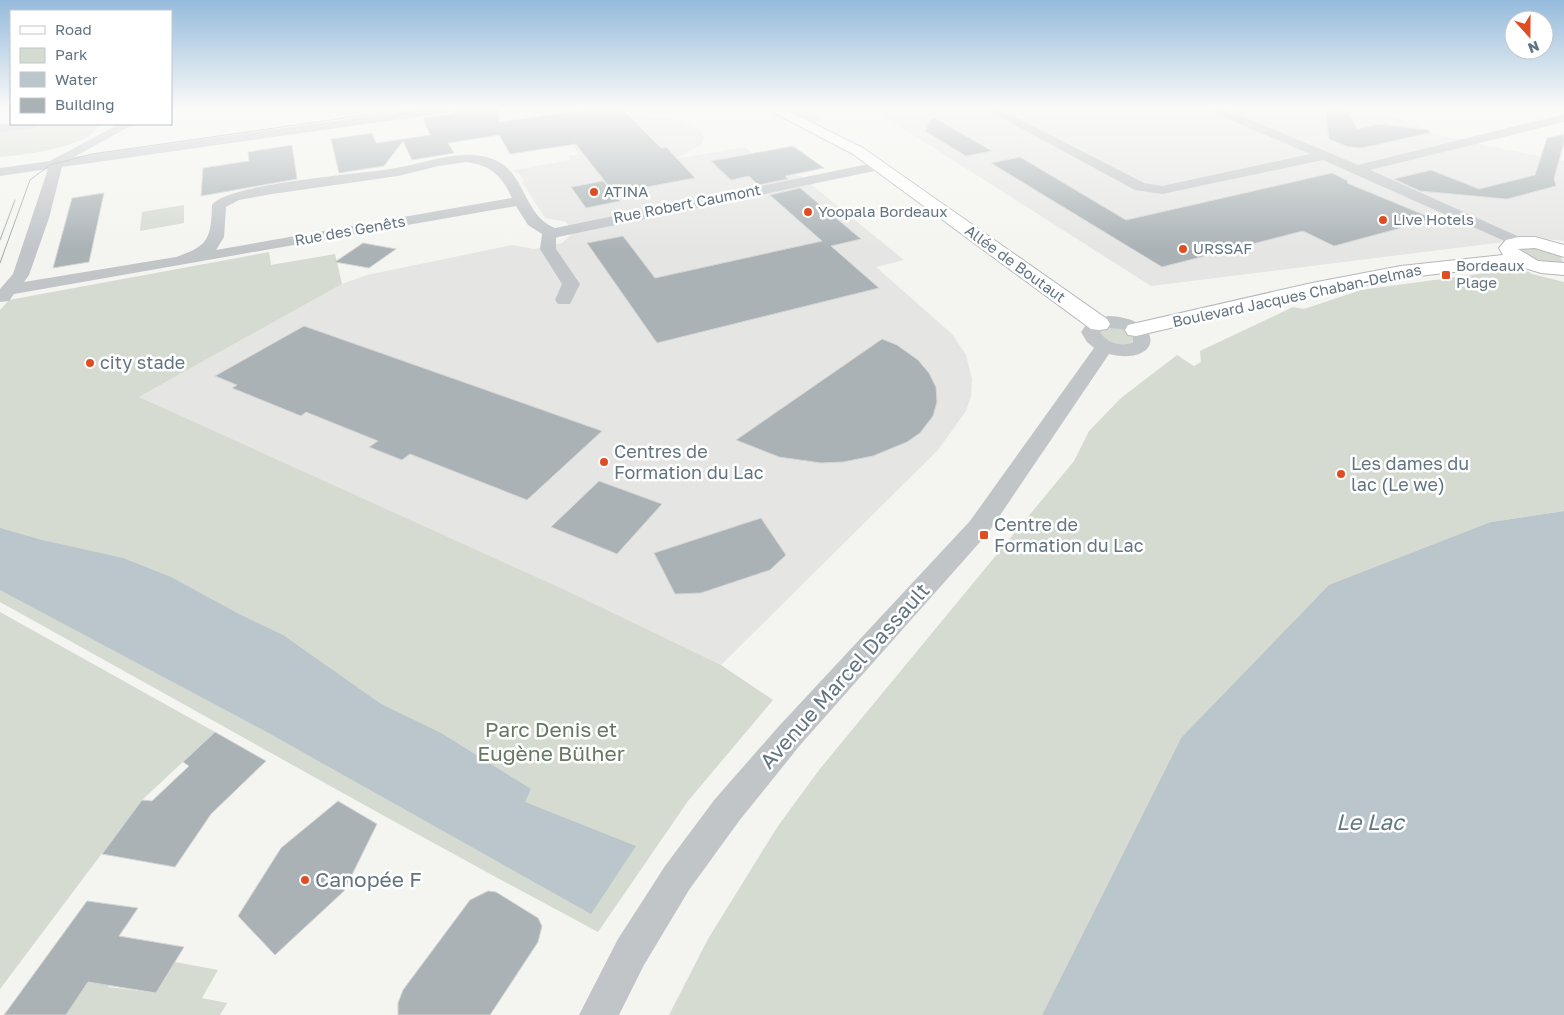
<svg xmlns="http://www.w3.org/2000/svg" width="1564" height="1015" font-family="'Golos Text',sans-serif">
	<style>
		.built { fill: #e5e5e3 }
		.green { fill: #d5dbd1 }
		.water { fill: #bac6cb }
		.building { fill: #aab2b6; stroke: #d5d5d3 }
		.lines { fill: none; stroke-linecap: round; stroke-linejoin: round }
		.major-casing { stroke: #b4b8bc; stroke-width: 2 }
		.minor { fill: #c1c5c8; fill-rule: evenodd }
		.major { fill: #fff; fill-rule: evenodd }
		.tram { stroke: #a0a6ab; stroke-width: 1 }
		.poi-dot { fill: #e14d23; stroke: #fff; stroke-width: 2 }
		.labels { text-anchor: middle; stroke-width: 5; stroke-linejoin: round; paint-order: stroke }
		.far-poi-label { font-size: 15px; fill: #637481; stroke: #fff; text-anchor: start }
		.far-street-label { font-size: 15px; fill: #637481; stroke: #fff }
		.poi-label { font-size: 18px; fill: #637481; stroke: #fff; text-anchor: start }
		.near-street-label { font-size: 21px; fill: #637481; stroke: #fff }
		.near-park-label { font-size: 21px; fill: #677862; stroke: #fff }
		.near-poi-label { font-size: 21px; fill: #637481; stroke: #fff; text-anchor: start }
		.near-water-label { font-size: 22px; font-style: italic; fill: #5f777f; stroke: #fff }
	</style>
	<rect width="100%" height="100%" fill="#f4f4f0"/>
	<path class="built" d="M871,108H1367L1449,138L1564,161V241L1536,238L1151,286Z
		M644,116L677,120L692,125L701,131L704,137L701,145L675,159L745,147L776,173L801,176L904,260L876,267L952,334L966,355L972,379L971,397L966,411L938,450L721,665L139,397L342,284L367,275L512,245L534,249L562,243L574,232L566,222L545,218L522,182L524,181L519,173H516L514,170L570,160L569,156L579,154L573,146V140L630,117Z"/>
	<path class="green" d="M343,108H394L336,116L337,111Z
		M783,108H810L821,122L816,123Z
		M55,124H98C93,148 20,155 0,157V131Z
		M184,205V223L140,231L142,212Z
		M1533,247L1559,255L1563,261L1561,263L1539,262L1521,252L1523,248Z
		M269,252L271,265L335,254L342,284L139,397L567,591L721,665L773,700L688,801L598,932C397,825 199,712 0,602V310L9,300Z
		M1522,268L1532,274L1564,282V511L1491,522L1181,738L1042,1015H669L708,939L778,826L819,770L1074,461L1089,431L1121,398L1177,355L1194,366L1201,362L1200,351L1293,307L1304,309L1361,290Z
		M1108,327L1120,328L1133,335V341C1120,350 1109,342 1099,333Z
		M0,612L215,732L142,800L0,989Z
		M115,942H123L108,987L156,993L175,962L218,970L202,998L227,1003L220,1015H66Z"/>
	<path class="water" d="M1564,511V1015H1042L1181,738L1329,585L1491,522Z
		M0,528L42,540L123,558L171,577L239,614L283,635L381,704L441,733L531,789L525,802L636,846L591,914L265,731L0,590Z"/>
	<path class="building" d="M459,108H498L499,122L597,108H621L661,148L666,147L695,178L614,193L576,144L510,154L499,135L448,143L454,153L412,160L403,141L384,166L339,173L331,139L372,133L376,143L430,135L423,118L451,114Z
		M1325,108L1347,110L1357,129L1378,124L1429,130V133L1362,148L1349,147L1329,139Z
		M933,117L992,151L966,156L925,131Z
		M1564,134V143L1554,178L1556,186L1507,199L1420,191L1394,179L1431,170L1479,189L1535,175L1547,138Z
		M292,145L297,179L201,196L203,168L249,161L248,152Z
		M793,146L824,168L785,176L788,179L758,185L749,176L731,180L711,161Z
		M1020,157L1126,220L1332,173L1348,181L1347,183L1434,219L1334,246L1303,231L1162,267L991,163Z
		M603,181L620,201L586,208L571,187Z
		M800,188L861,239L831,246L879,288L657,343L587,243L623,236L655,278L822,241L770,195Z
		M104,193L89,262L53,268L72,198Z
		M363,243L396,249L369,268L335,262Z
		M304,326L523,403L602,431L527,500L410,454L402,460L369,447L378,441L306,412L301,416L232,388L237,385L215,376Z
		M882,339L897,345L918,360L929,373L936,387L937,402L933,416L920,433L907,442L873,456L843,462L821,463L779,457L736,440Z
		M599,481L662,504L617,554L551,527Z
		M761,518L786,555L770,570L701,593L675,594L654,553Z
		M215,732L266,761L211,814L175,867L102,854L142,800L152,801L189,766L183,762Z
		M338,801L377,824L344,891L275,955L238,916L281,848Z
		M488,891L496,892L538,918L542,926L538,942L490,1015H398V1003L403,990L470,900Z
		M87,901L138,908L119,936L184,947L156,993L88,982L66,1015H4Z"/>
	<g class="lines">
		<g class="major-casing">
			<path id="major" d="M765,108H782L863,148L1107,319L1110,324L1107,329L1099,330L1091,329L853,154Z
				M1519,237H1535L1564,245V257L1535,248L1518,249L1538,261L1564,263V275L1541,273L1515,265L1401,278L1312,295L1136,336L1128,335L1125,330L1128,325L1312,283L1401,266L1503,255L1499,248L1506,240Z"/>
		</g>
		<path class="minor" d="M428,108H457L451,112L62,167L49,218L29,275L24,282L176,257C209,246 211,238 212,205C227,183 364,174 396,168C419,164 440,156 463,155C474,154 487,156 497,161C526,175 524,216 555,228L879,162L886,166L879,170L558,237L556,238V249L580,284L570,304H558L555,300L562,284L540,249L542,234L528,225L516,206L14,294L9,301L0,302V289L13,274L48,169L0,176V168L50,161L119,124H134L74,157ZM466,162C491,165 502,176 512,198L216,250L224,237L226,207L239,200L272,194L398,176L439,166Z
			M984,108H998L1144,183L1162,186L1310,154L1210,111L1208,108H1223L1358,165L1564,114V122L1370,170L1524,239L1526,242L1518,247L1323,160L1162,194L1135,190Z
			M11,123V124H42L36,128L0,132V124Z
			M1108,316C1167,318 1162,367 1109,354L988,533L801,744L739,821L689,890L644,965L619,1015H579L618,939L665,866L715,799L779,726L970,521L1094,348L1087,342L1081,332L1088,322ZM1109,328L1121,329L1133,336V342C1121,348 1106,342 1100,332Z"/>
		<use href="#major" class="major"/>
		<path class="tram" d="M0,240L15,200
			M0,263L30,180L50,165L92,154L415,108"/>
	</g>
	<linearGradient id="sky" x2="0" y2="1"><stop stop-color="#95bbdc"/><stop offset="0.43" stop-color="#fafaf8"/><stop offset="1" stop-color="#fafaf8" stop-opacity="0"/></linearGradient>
	<rect width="1564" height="250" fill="url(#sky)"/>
	<g class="poi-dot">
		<circle cx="594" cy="192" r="5"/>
		<circle cx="808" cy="212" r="5"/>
		<circle cx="1383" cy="220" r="5"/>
		<circle cx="1183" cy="249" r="5"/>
		<rect x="1441" y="270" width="10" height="10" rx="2.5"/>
		<circle cx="90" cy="363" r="5"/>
		<circle cx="604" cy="462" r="5"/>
		<circle cx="1341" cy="474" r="5"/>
		<rect x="979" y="530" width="10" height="10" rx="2.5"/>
		<circle cx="305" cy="880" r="5"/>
	</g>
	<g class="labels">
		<g class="far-poi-label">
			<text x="604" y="197">ATINA</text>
			<text x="818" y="217">Yoopala Bordeaux</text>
			<text x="1393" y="225">Live Hotels</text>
			<text x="1193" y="254">URSSAF</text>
			<text x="1456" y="271">Bordeaux<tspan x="1456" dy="17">Plage</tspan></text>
		</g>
		<g class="far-street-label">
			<text transform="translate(687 204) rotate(-11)" y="5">Rue Robert Caumont</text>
			<text transform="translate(350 231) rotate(-10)" y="5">Rue des Genêts</text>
			<text transform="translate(1015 264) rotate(36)" y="5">Allée de Boutaut</text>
			<text transform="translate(1297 296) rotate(-12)" y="5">Boulevard Jacques Chaban-Delmas</text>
		</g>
		<g class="poi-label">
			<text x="100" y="369">city stade</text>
			<text x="614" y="458">Centres de<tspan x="614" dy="21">Formation du Lac</tspan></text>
			<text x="1351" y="470">Les dames du<tspan x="1351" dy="21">lac (Le we)</tspan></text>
			<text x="994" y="531">Centre de<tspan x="994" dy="21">Formation du Lac</tspan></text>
		</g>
		<g class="near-street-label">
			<text transform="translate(845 676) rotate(-48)" y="7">Avenue Marcel Dassault</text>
		</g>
		<g class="near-park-label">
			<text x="551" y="737">Parc Denis et<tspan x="551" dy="24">Eugène Bülher</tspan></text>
		</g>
		<g class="near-poi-label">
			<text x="315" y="887">Canopée F</text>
		</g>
		<g class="near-water-label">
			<text x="1370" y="830">Le Lac</text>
		</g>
	</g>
	<rect x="10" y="10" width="162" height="115" fill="#ffffff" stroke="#c1c7cd"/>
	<rect x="20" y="26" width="25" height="8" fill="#ffffff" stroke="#c1c7cd"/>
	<text x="55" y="35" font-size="15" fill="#637481">Road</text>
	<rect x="20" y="48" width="25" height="15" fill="#d5dbd1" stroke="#c1c7cd"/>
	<text x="55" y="60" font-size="15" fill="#637481">Park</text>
	<rect x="20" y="72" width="25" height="15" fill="#bac6cb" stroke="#c1c7cd"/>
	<text x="55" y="85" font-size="15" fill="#637481">Water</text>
	<rect x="20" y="98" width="25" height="15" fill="#aab2b6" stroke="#c1c7cd"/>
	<text x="55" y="110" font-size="15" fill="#637481">Building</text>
	<g transform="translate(1529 35) rotate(159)"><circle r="24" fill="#ffffff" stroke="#c1c7cd"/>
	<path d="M0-4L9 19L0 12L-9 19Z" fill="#e14d23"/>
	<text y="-8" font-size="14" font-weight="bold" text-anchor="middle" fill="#637481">N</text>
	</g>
</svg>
